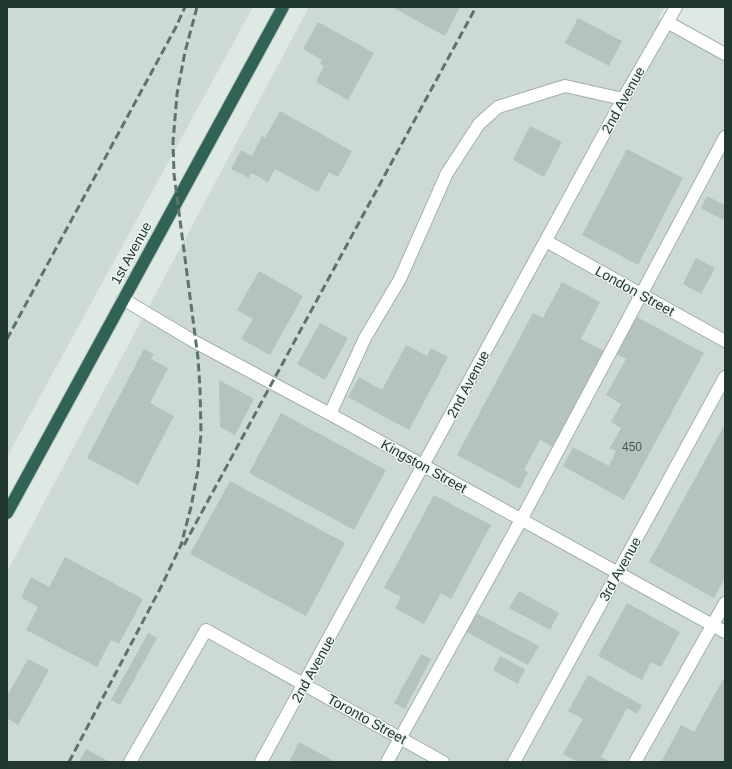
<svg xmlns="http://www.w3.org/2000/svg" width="732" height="769" font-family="Helvetica,sans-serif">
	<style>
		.built { fill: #cdd9d3 }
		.building { fill: #b4c4bd }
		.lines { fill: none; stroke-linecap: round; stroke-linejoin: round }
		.minor-casing { stroke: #a2b0ab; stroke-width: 14 }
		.highway-casing { stroke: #bcc3c1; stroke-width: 14 }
		.minor { stroke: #fff; stroke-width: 12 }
		.highway { stroke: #2e6355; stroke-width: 12 }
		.rail { stroke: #5b746c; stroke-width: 3; stroke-dasharray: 8 4; stroke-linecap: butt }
		.labels { text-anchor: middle; stroke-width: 3; stroke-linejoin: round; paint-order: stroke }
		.number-label { font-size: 12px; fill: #465b54 }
		.street-label { font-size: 14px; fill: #213831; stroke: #eff6f2 }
	</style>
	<rect width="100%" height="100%" fill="#dfe9e4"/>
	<path class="built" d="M7,7H253L7,457Z
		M309,7H665L658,18L725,54V762H7V572Z"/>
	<path class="building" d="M392,7H460L445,36Z
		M578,18L622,41L609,66L565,43Z
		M318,22L374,53L348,100L316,82L324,66L320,64L322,60L303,49Z
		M280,111L352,151L338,177L329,172L318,192L275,169L268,182L251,173L249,178L231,169L241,150L252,156L262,136L265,138Z
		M530,126L562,142L544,177L513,160Z
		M627,149L683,178L638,265L582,235Z
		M707,196L725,205V216L723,220L701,208Z
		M696,258L715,268L701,294L683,284Z
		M259,271L303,296L270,355L241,339L253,319L237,310Z
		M562,282L600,302L581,339L604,351L553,447L540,440L524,470L528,472L520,489L457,455L533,313L543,318Z
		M635,316L704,353L624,500L563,466L573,447L609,466L616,451L610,448L621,428L611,422L621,404L606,395L626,359L615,353Z
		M320,323L348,338L325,380L297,364Z
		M406,345L427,356L431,348L448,357L409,430L348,397L359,377L382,390Z
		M144,349L154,354L151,359L168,368L150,403L174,416L138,485L87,458Z
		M219,380L254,399L235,435L220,427Z
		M281,413L386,470L354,530L249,473Z
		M725,424V578L714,598L649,562Z
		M230,481L345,543L306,616L190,554Z
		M434,495L491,525L451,599L441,593L424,624L395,608L401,597L384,588Z
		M65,557L143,599L119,644L111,640L97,667L26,630L38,607L21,597L31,577L49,587Z
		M519,591L559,613L550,630L509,608Z
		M627,603L680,632L661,667L651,662L642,680L598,656Z
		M476,613L539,646L528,665L466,632Z
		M148,633L157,638L120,705L111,700Z
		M421,654L431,659L405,709L394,703Z
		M500,656L525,669L518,684L493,670Z
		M28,659L49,670L18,725L7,718V696Z
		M588,675L642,705L637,714L627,708L601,757L611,762H578L563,754L583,719L568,711Z
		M725,676V762H661L681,725L694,732Z
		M299,742L336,762H289Z
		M86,749L110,762H79Z"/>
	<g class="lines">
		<g class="minor-casing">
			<path id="minor" d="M667,22L725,54
				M546,241L725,341
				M123,299L195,342L330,414L725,632
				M330,414L365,338L400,279L447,173L479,124L498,107L565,86L623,99
				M130,762L206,630L443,762
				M261,762L623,99L676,7
				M387,762L521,520L725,137
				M514,762L725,377
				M635,762L725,603"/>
		</g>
		<g class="highway-casing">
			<path id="highway" d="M7,513L283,7"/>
		</g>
		<use href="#minor" class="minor"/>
		<use href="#highway" class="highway"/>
		<path class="rail" d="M7,339L176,27L185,7
			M184,545L476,7
			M69,762L161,587L181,545L191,507L198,470L201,433L200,389L198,358L174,174L173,142L177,94L185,52L197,7"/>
	</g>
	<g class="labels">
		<g class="number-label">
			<text x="632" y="451">450</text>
		</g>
		<g class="street-label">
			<text transform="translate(623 100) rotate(-61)" y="5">2nd Avenue</text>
			<text transform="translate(131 253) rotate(-61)" y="5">1st Avenue</text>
			<text transform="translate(635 291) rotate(29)" y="5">London Street</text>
			<text transform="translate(468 384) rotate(-62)" y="5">2nd Avenue</text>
			<text transform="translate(424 466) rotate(29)" y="5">Kingston Street</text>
			<text transform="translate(620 569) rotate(-61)" y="5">3rd Avenue</text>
			<text transform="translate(313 669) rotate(-61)" y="5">2nd Avenue</text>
			<text transform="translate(367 719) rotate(29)" y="5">Toronto Street</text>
		</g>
	</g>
	<rect width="732" height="769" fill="none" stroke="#213831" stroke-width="16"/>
</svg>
